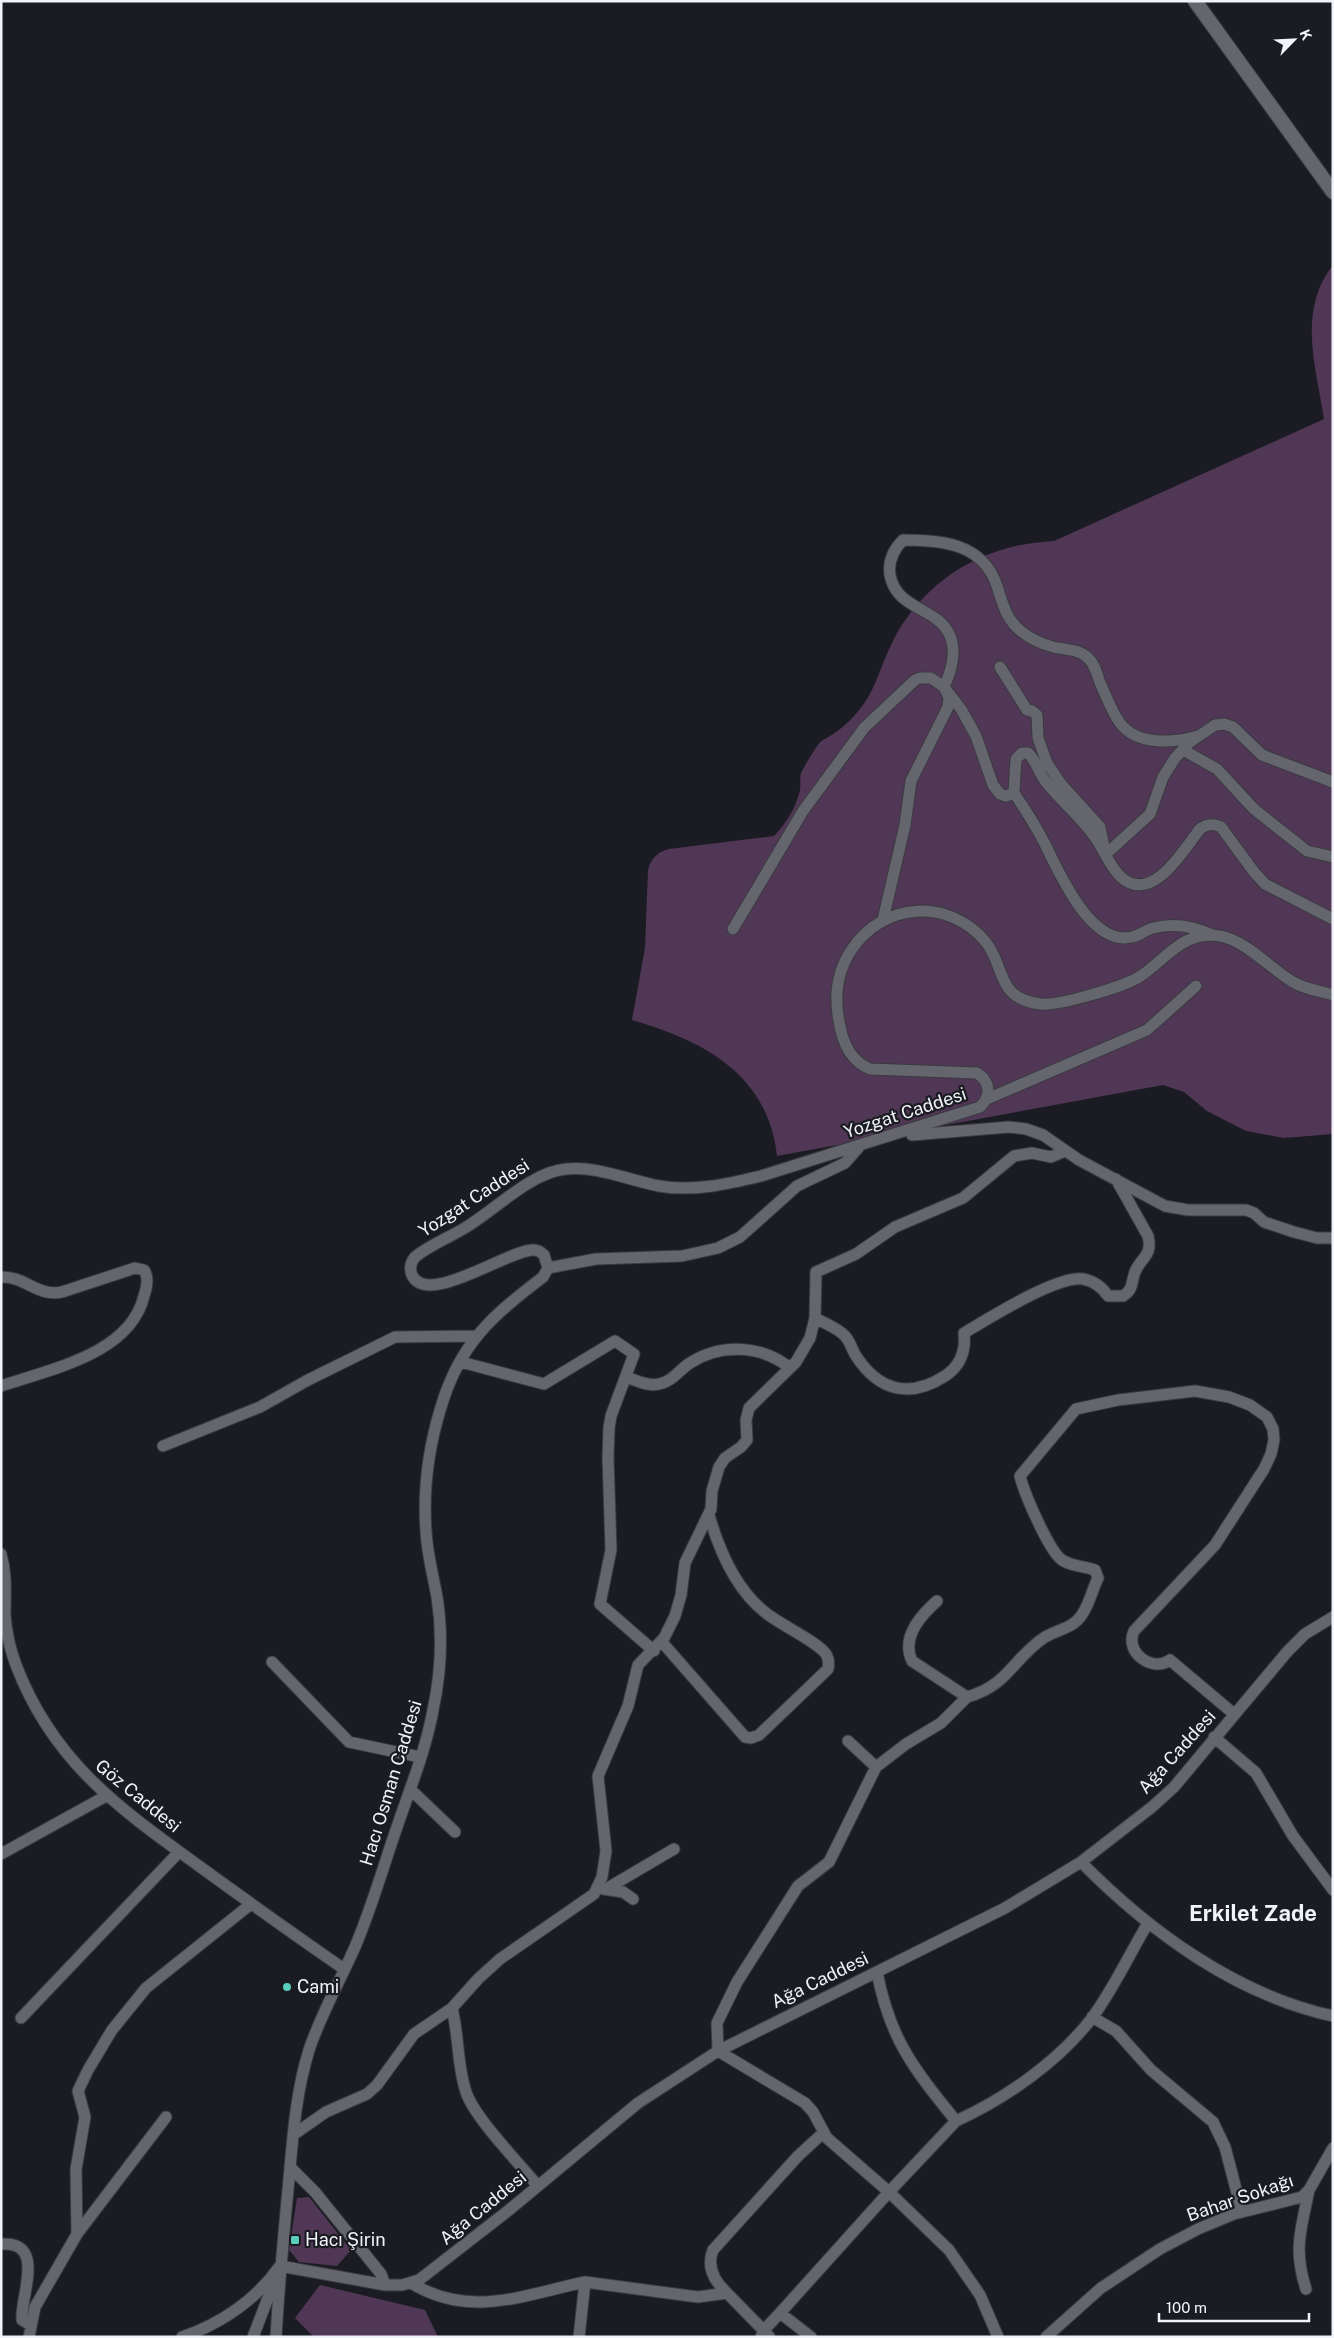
<svg xmlns="http://www.w3.org/2000/svg" width="1334" height="2338" font-family="'Public Sans',sans-serif">
	<style>
		.green { fill: #503755 }
		.lines { fill: none; stroke-linecap: round; stroke-linejoin: round }
		.minor-casing { stroke: #3a3a40; stroke-width: 13 }
		.tertiary-casing { stroke: #3a3a40; stroke-width: 16 }
		.minor { stroke: #64656d; stroke-width: 11 }
		.tertiary { stroke: #64656d; stroke-width: 14 }
		.poi-dot { fill: #59cebe; stroke: #1b1c23; stroke-width: 2 }
		.labels { text-anchor: middle; stroke-width: 4.5; stroke-linejoin: round; paint-order: stroke }
		.street-label { font-size: 18px; fill: #f2f3f8; stroke: #1b1c23 }
		.poi-label { font-size: 18px; fill: #f2f3f8; stroke: #1b1c23; text-anchor: start }
		.district-label { font-size: 22px; font-weight: bold; fill: #f2f3f8; stroke: #1b1c23 }
	</style>
	<rect width="100%" height="100%" fill="#1b1c23"/>
	<path class="green" d="M1333,265V1134L1284,1138L1246,1131L1207,1111L1184,1092L1163,1085L777,1156C768,1074 704,1041 632,1020L645,948L648,870C651,858 658,852 669,849L774,836C787,822 796,808 800,790C801,785 799,775 802,771C805,765 816,747 820,742C824,739 829,737 833,734C845,726 855,716 863,705C877,686 881,664 892,643C923,580 984,544 1054,541L1324,419C1316,366 1297,311 1333,265Z
		M309,2197L351,2250L337,2266L299,2262L289,2250L297,2198Z
		M320,2285L425,2310L438,2337H314L295,2318Z"/>
	<g class="lines">
		<g class="minor-casing">
			<path id="minor" d="M1000,667L1027,710L1032,711L1037,715L1038,738L1047,763L1061,784L1100,827L1104,847
				M1198,736C1174,743 1137,746 1120,723C1112,712 1107,698 1101,685C1097,676 1096,665 1088,658C1079,649 1065,650 1053,647C1042,644 1031,639 1022,632C1006,620 1003,604 997,586C983,543 941,540 903,540C894,549 888,561 890,575C896,608 932,607 947,630C958,647 952,670 944,687L961,709L976,736L993,785L1000,794L1006,796L1014,793L1016,759L1022,753H1028C1036,760 1039,774 1046,782C1061,801 1080,816 1095,837C1104,850 1110,868 1122,878C1153,904 1184,849 1200,829C1207,824 1213,823 1221,827L1254,872L1265,884L1333,919
				M1183,750L1217,769L1254,809L1307,851L1333,857
				M1014,793C1025,809 1035,825 1044,842C1058,870 1090,947 1132,937C1139,936 1145,930 1153,928C1173,923 1193,926 1212,935
				M1106,854L1150,814L1163,777L1175,758L1190,742L1215,725L1224,724L1233,727L1262,755L1333,782
				M733,929L803,811L864,728L915,680L920,678H931L944,687L949,697L948,707L911,781L905,825L883,920
				M987,1099L1147,1030L1196,986
				M912,1135L1009,1127L1026,1129L1043,1135L1079,1160L1165,1206L1188,1210H1246L1254,1213L1264,1222L1294,1232L1317,1238H1333
				M548,1268L596,1259L682,1256L718,1248L740,1237L797,1186L845,1163L859,1147
				M1,1277C25,1276 37,1297 62,1292L135,1268L144,1270C149,1277 147,1287 144,1296C130,1354 51,1369 1,1386
				M815,1318C824,1323 838,1328 845,1336C850,1341 852,1350 856,1356C879,1391 909,1399 945,1376C960,1366 966,1351 964,1333C988,1319 1057,1275 1083,1279C1094,1281 1102,1287 1108,1296H1123C1134,1289 1131,1282 1135,1272C1141,1257 1153,1256 1148,1236L1116,1179
				M461,1362L544,1384L615,1341L634,1354L611,1416L609,1428L608,1458L611,1550L600,1604L654,1651
				M626,1377C636,1380 648,1387 659,1384C672,1382 679,1370 690,1363C721,1343 762,1345 790,1368
				M163,1446L260,1407L308,1380L395,1337L476,1336
				M1,1554C7,1574 5,1593 5,1614C6,1631 10,1649 16,1665C53,1762 119,1808 199,1866C247,1901 295,1935 344,1969
				M937,1601C921,1615 901,1638 912,1661L967,1697L941,1723L906,1744L876,1767L829,1862L798,1886L737,1982L717,2023L718,2051L805,2103L813,2112L827,2138L889,2192L949,2250L980,2295L998,2337
				M661,1641L745,1737L751,1738L759,1735L828,1669C829,1664 829,1659 826,1654C818,1642 779,1624 766,1613C736,1590 719,1550 709,1515
				M272,1662L349,1742L420,1757
				M967,1697C1008,1686 1013,1658 1045,1637C1057,1630 1073,1628 1081,1616C1089,1606 1092,1590 1098,1578L1095,1570C1084,1566 1073,1567 1062,1560C1049,1551 1024,1493 1020,1476L1076,1409L1118,1400L1195,1391L1229,1397L1250,1405L1267,1417L1273,1429L1274,1440L1271,1454L1264,1469L1215,1545L1134,1631C1124,1652 1152,1673 1170,1660L1234,1714
				M1214,1737L1256,1773L1293,1836L1333,1890
				M848,1741L876,1767
				M410,1789L455,1832
				M1,1854L106,1796
				M1081,1862C1149,1931 1236,1995 1333,2016
				M603,1889L623,1892L633,1899
				M606,1889L674,1849
				M452,2008C459,2036 457,2065 466,2092C474,2117 519,2163 538,2186
				M1092,2017L1116,2031L1151,2070L1213,2122L1225,2147L1242,2212
				M21,2018L179,1852
				M166,2117L77,2234L76,2169L85,2117L78,2091L88,2070L112,2030L146,1988L251,1904
				M956,2121C1005,2099 1059,2061 1092,2018C1113,1990 1130,1953 1148,1923
				M293,2135L326,2112L367,2094L377,2085L414,2034L452,2008L478,1979L500,1959L594,1894L602,1877L606,1851L598,1776L628,1706L638,1665L664,1638L675,1616L681,1595L685,1563L711,1509L712,1491L719,1467L725,1458L741,1447L747,1440L746,1420L749,1408L796,1362L810,1338L815,1318L816,1272L856,1254L895,1227L963,1198L1014,1156L1032,1153L1051,1157L1065,1151
				M290,2167L315,2192L381,2274L385,2285
				M1,2244C47,2241 20,2296 22,2320L31,2325
				M280,2266L385,2285H402L419,2280L509,2210L638,2103L718,2051L1005,1908L1081,1862L1152,1807L1174,1787L1287,1652L1305,1634L1333,1617
				M411,2283C470,2319 523,2295 585,2282
				M1306,2289C1293,2249 1301,2230 1309,2190
				M727,2293C714,2281 706,2267 713,2250L798,2156L823,2133
				M780,2313L811,2337
				M29,2337L35,2307L77,2234
				M182,2337C221,2324 257,2299 280,2266
				M253,2337L276,2277
				M276,2337C279,2284 284,2231 289,2179C293,2135 296,2092 309,2050C321,2014 340,1981 355,1947C372,1907 384,1864 398,1824C411,1786 426,1749 433,1710C441,1673 443,1635 437,1597C433,1575 427,1553 426,1531C423,1490 429,1446 441,1407C460,1343 492,1316 543,1277L548,1268L544,1255C541,1252 538,1250 534,1250C511,1248 427,1308 412,1275C409,1268 411,1262 415,1257C431,1244 451,1237 468,1226C497,1208 532,1172 566,1169C598,1166 628,1180 659,1186C693,1192 728,1184 761,1176L980,1107C991,1096 991,1082 977,1073L870,1069C850,1061 842,1041 839,1021C834,995 837,971 852,949C884,902 948,898 985,941C1006,966 995,999 1041,1004C1058,1006 1123,987 1139,977C1166,960 1182,930 1220,936C1245,940 1271,969 1293,982C1304,989 1320,991 1333,995
				M579,2337L585,2282L698,2297L727,2293L769,2336
				M761,2337L764,2330L780,2313L889,2192L956,2121C914,2069 890,2040 877,1972
				M1046,2337L1101,2288L1160,2249L1198,2229L1234,2214L1302,2197L1309,2190L1333,2148"/>
		</g>
		<g class="tertiary-casing">
			<path id="tertiary" d="M1195,1L1333,192"/>
		</g>
		<use href="#minor" class="minor"/>
		<use href="#tertiary" class="tertiary"/>
	</g>
	<g class="poi-dot">
		<circle cx="287" cy="1987" r="5"/>
		<rect x="290" y="2235" width="10" height="10" rx="2.5"/>
	</g>
	<g class="labels">
		<g class="street-label">
			<text transform="translate(905 1113) rotate(-18)" y="6">Yozgat Caddesi</text>
			<text transform="translate(474 1198) rotate(-33)" y="6">Yozgat Caddesi</text>
			<text transform="translate(1177 1752) rotate(-48)" y="6">Ağa Caddesi</text>
			<text transform="translate(391 1783) rotate(-73)" y="6">Hacı Osman Caddesi</text>
			<text transform="translate(138 1796) rotate(39)" y="6">Göz Caddesi</text>
			<text transform="translate(820 1980) rotate(-26)" y="6">Ağa Caddesi</text>
			<text transform="translate(1240 2198) rotate(-19)" y="6">Bahar Sokağı</text>
			<text transform="translate(483 2208) rotate(-39)" y="6">Ağa Caddesi</text>
		</g>
		<g class="poi-label">
			<text x="297" y="1993">Cami</text>
			<text x="305" y="2246">Hacı Şirin</text>
		</g>
		<g class="district-label">
			<text x="1253" y="1921">Erkilet Zade</text>
		</g>
	</g>
	<rect width="1334" height="2338" fill="none" stroke="#f2f3f8" stroke-width="5"/>
	<g transform="translate(1294 40) rotate(66)" stroke="#1b1c23" stroke-width="4" paint-order="stroke">
	<path d="M0-4L9 19L0 12L-9 19Z" fill="#f2f3f8"/>
	<text y="-8" font-size="14" font-weight="bold" text-anchor="middle" fill="#f2f3f8">K</text>
	</g>
	<path d="M1159 2313v8h150v-8" fill="none" stroke="#f2f3f8" stroke-width="2.5"/>
	<text x="1166" y="2313" font-size="15" fill="#f2f3f8" stroke="#1b1c23" stroke-width="4" paint-order="stroke">100 m</text>
</svg>
